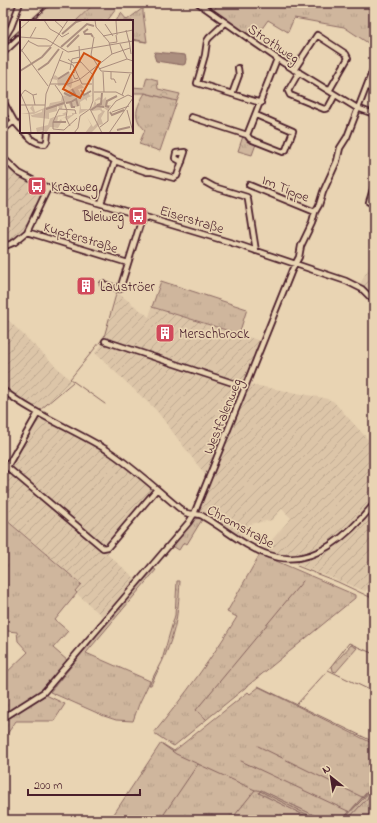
<svg xmlns="http://www.w3.org/2000/svg" width="377" height="823" font-family="'Indie Flower',sans-serif">
	<style>
		.built { fill: #dcc5a8 }
		.industrial { fill: url(#industrial-furrows) }
		.grass { fill: url(#grass-tufts); stroke: #8c6a64 }
		.forest { fill: url(#forest-crowns); stroke: #8c6a64 }
		.water { fill: #ac8f7f; stroke: #85625d }
		.lines { fill: none; stroke-linecap: round; stroke-linejoin: round }
		.stream { stroke: #85625d; stroke-width: 1 }
		.street-casing { stroke: #4a1f2b; stroke-width: 8 }
		.street { stroke: #e9d4b3; stroke-width: 4.5 }
		.rail-casing { stroke: #4a1f2b; stroke-width: 2.5 }
		.rail { stroke: #e9d4b3; stroke-width: 1; stroke-dasharray: 3; stroke-linecap: butt }
		.labels { text-anchor: middle; stroke-width: 3.5; stroke-linejoin: round; paint-order: stroke }
		.street-label { font-size: 14px; fill: #4a1f2b; stroke: #e9d4b3 }
		.poi-label { font-size: 14px; fill: #4a1f2b; stroke: #e9d4b3; text-anchor: start }
		.inset-river { fill: none; stroke: #ac8f7f; stroke-width: 2 }
		.inset-road { fill: none; stroke: #a98c7d; stroke-width: 1 }
		.view { fill: #d05011; fill-opacity: 0.15; stroke: #d05011; stroke-width: 2 }
		.inset-edge { fill: none; stroke: #4a1f2b; stroke-width: 2 }
	</style>
	<defs>
		<pattern id="industrial-furrows" width="10" height="10" patternUnits="userSpaceOnUse"><rect width="10" height="10" fill="#dcc5a8"/><path d="M-1 1l2-2M0 10L10 0M9 11l2-2" fill="none" stroke="#bea991"/></pattern>
		<pattern id="grass-tufts" width="24" height="20" patternUnits="userSpaceOnUse"><rect width="24" height="20" fill="#cfb69d"/><path d="M3 7l-1-3M5 7V3M7 7l1-3M15 17l-1-3M17 17v-4M19 17l1-3" fill="none" stroke="#b39c87"/></pattern>
		<pattern id="forest-crowns" width="20" height="18" patternUnits="userSpaceOnUse"><rect width="20" height="18" fill="#cfb69d"/><path d="M2 6a3 3 0 1 1 6 0M12 15a3 3 0 1 1 6 0" fill="none" stroke="#b39c87"/></pattern>
	</defs>
	<rect width="100%" height="100%" fill="#e9d4b3"/>
	<filter id="ink" filterUnits="userSpaceOnUse"><feTurbulence type="fractalNoise" baseFrequency=".025" numOctaves="2"/><feDisplacementMap in="SourceGraphic" scale="8" xChannelSelector="R" yChannelSelector="G"/><feConvolveMatrix kernelMatrix="1 2 1 2 8 2 1 2 1" color-interpolation-filters="sRGB"/></filter>
	<g filter="url(#ink)">
		<path class="built" d="M47,3H95L76,21H43L40,16L35,21H28Z
			M21,27V33L3,49V43Z"/>
		<path class="industrial" d="M3,3H23L9,38L3,43Z
			M3,160L18,174L43,189L23,232L18,237L3,243Z
			M374,258V298L359,286Z
			M118,293L149,317L152,307L261,341L245,382L242,383L104,339Z
			M3,315L71,381L38,411L15,397L3,387Z
			M103,343L239,387L241,390L206,476L156,410L95,353Z
			M248,384L324,398L333,401L374,446V583L365,591L291,562L290,557L274,554L263,550L291,518L282,509L272,520L250,524L240,537L199,510Z
			M41,418L77,436L105,452L132,471L159,495L154,497L107,554L136,579L103,617L75,592L81,584L6,519L3,524V474L35,419Z"/>
		<path class="grass" d="M95,3H112L116,9L107,21H76Z
			M219,3H374V47L344,27L294,18L288,32L268,20L253,41L213,11Z
			M143,8V13L147,42L132,39V21H116L121,13L127,20Z
			M145,93L177,101L160,151L139,144L145,130C132,117 136,108 145,93Z
			M243,136L256,144L252,155L238,151Z
			M161,281L247,309L239,334L152,307Z
			M195,518H203L187,544L184,542L179,550L171,545Z
			M5,519L81,584L75,591L77,593L55,620L68,631L53,648L68,661L40,691L7,712L3,708V676L28,652L18,641L17,632L8,631L3,634V524Z
			M260,554L355,595V598L174,746L172,745L154,733C184,696 212,658 237,617L227,612Z
			M152,568L156,570L86,653L150,681L139,704L133,721L116,720L104,716L50,692Z
			M259,687L374,744V784L342,820H324L261,790L259,793L314,820H110L161,743L174,751L248,692L250,694Z
			M46,695L65,704L54,721H16L3,740V721Z
			M374,791V820H347Z"/>
		<path class="forest" d="M147,77L157,80L158,89L180,94L177,101L145,93H132V87L144,88Z
			M177,581H180C179,598 178,616 173,633C168,652 159,668 151,685H149L162,660L175,615Z
			M351,645L357,648L336,672L333,671L332,666Z
			M374,785V791L347,820H342Z
			M261,790L324,820H314L259,793Z"/>
		<path class="water" d="M155,52L185,55L186,59L185,64L183,65L156,61L154,55Z"/>
		<g class="lines">
			<path class="stream" d="M132,40L146,42
				M105,404L70,379L104,337L117,291
				M40,410L73,382
				M297,566L338,582L374,599
				M369,596V593L374,589
				M328,670L374,692
				M258,686L374,742
				M297,704L328,670L349,643L374,654
				M206,719L196,710L303,581
				M162,744L176,754L255,790L231,820
				M258,746L364,798
				M241,761L350,812
				M255,790H258L318,820
				M160,820L198,764
				M343,820L374,787"/>
			<g class="street-casing">
				<path id="street" d="M198,3L282,62L357,108L374,114
					M225,23L209,38L207,41L205,55L197,83L261,103
					M3,40L11,27L20,3
					M3,53L21,36
					M294,70L317,35L346,54L348,58L329,91
					M299,72L288,91L290,95L324,109L328,108L335,95
					M232,94L239,75L238,68
					M3,101L14,121L21,129
					M191,117L247,135L250,139L283,152L286,150L293,131L256,115
					M3,130L14,121
					M24,132C30,138 36,145 45,144L47,141L48,132
					M247,135L277,59
					M89,150L110,158L115,161L147,172H152L174,178L177,176L185,152L176,153L175,158L182,162
					M3,158L19,173L48,188L239,245L346,281L362,289L374,301
					M205,182L214,187L247,197L248,200L256,251
					M249,185L315,212
					M369,202L374,186
					M101,203L115,161
					M27,232L128,263
					M3,247L15,242L27,232L48,188
					M103,284L120,289L143,215
					M105,341L245,387
					M3,390C35,415 73,429 107,450C133,467 155,488 179,508C181,509 184,512 186,513C192,515 199,513 204,517C225,529 245,547 269,555C312,570 349,535 374,504
					M38,413L7,467L103,548L108,547L157,489
					M3,718L44,692L189,522L194,514L292,270L299,257L301,246L312,223L315,212L319,205L323,192L337,161L340,148L347,137L374,67"/>
			</g>
			<use href="#street" class="street"/>
			<g class="rail-casing">
				<path id="rail" d="M31,21L51,3
					M3,46L21,30"/>
			</g>
			<use href="#rail" class="rail"/>
		</g>
	</g>
	<defs>
		<g id="bus-square" transform="scale(1)"><rect x="-9" y="-9" width="18" height="18" rx="4" fill="#d1495b" stroke="#e9d4b3"/><path d="M-5-6H5V4H4V6H2V4H-2V6H-4V4H-5ZM-3.5-4V0h7V-4ZM-3.5 1.2v1.5H-2V1.2ZM2 1.2v1.5H3.5V1.2Z" fill="#fff"/></g>
		<g id="building-square" transform="scale(1)"><rect x="-9" y="-9" width="18" height="18" rx="4" fill="#d1495b" stroke="#e9d4b3"/><path d="M-4-6H4V6H1V3H-1V6H-4ZM-2.5-4.3h1.7v1.8h-1.7ZM.8-4.3h1.7v1.8H.8ZM-2.5-1h1.7V.8h-1.7ZM.8-1h1.7V.8H.8Z" fill="#fff"/></g>
	</defs>
	<g fill-rule="evenodd">
		<use href="#bus-square" x="37" y="186"/>
		<use href="#bus-square" x="138" y="216"/>
		<use href="#building-square" x="86" y="286"/>
		<use href="#building-square" x="165" y="333"/>
	</g>
	<g class="labels">
		<g class="street-label">
			<text transform="translate(274 43) rotate(34)" y="5">Strothweg</text>
			<text transform="translate(286 188) rotate(22)" y="5">Im Tippe</text>
			<text transform="translate(192 219) rotate(17)" y="5">Eiserstraße</text>
			<text transform="translate(81 237) rotate(17)" y="5">Kupferstraße</text>
			<text transform="translate(222 416) rotate(-68)" y="5">Westfalenweg</text>
			<text transform="translate(241 526) rotate(29)" y="5">Chromstraße</text>
		</g>
		<g class="poi-label">
			<text x="51" y="191">Kraxweg</text>
			<text x="124" y="221" text-anchor="end">Bleiweg</text>
			<text x="100" y="291">Lauströer</text>
			<text x="179" y="338">Merschbrock</text>
		</g>
	</g>
	<g transform="translate(20 20)">
		<rect width="113" height="113" fill="#e9d4b3"/>
		<path d="M49,52L53,60L51,68L46,65L38,66L37,60L32,59L28,62L35,55L39,58ZM61,64L64,68L58,69L62,76L68,73L66,68L70,76L73,75L67,78V81L65,79L60,82L61,89H69L59,94L60,86L51,88L48,82L44,83L46,89L43,84L42,89H39L38,85L34,86H37V91L29,93V99L39,95H44L42,94L46,92L47,95L38,97L37,103L41,99L47,96L52,95V93H56L47,100L46,97L41,99L42,101L38,108L30,107L26,113L23,110L17,112L16,108L28,105L30,99L12,97L10,94L12,95L22,92V90L14,94H1L13,92L10,88L13,85L15,92L29,86L30,83L41,81L42,76L47,75L44,73ZM79,77L82,79L75,81L77,85L86,77L87,85H91L88,91L81,86L82,90L85,91L81,98L83,104L79,105L71,113H65L71,105L67,97L73,107L77,103L78,95L82,92L80,90L72,91L71,86L73,87L75,80Z" fill="#cfb69d"/>
		<path class="inset-river" d="M68,9L64,12L65,14H71L73,17M42,14L56,2L62,0M41,27L67,4L74,6M47,27L59,15M18,50L28,43L39,29M0,51L22,37L31,27M38,59L49,52M61,70L64,75L71,71M44,73L50,76L55,74L52,69M51,82L56,79L58,86M46,83L51,82L52,87H55M77,85L81,84L82,73M89,87L86,86L87,81L97,76M26,89L44,83M71,90L77,86L84,87M90,92L92,95L104,90M33,102H46M97,110L110,107"/>
		<path class="inset-road" d="M24,0L30,9L39,14M34,0L43,8M75,0L76,7L89,22L92,34M96,1L97,15M85,4L93,16M0,9L10,0M106,10L109,22M39,14L42,17L49,13M83,16L113,10M0,17L26,19L48,32L113,21M74,17L71,35L81,51L113,53M10,18L16,7M109,20L111,34M8,21L18,26H31L48,0M90,23L97,22L96,15M100,24L107,39L113,41M59,26L60,41L73,55V81L70,89M0,28L28,66M0,33L9,20M48,39L53,43L61,42M39,40L53,45L62,64H72M79,49L107,39M50,50L52,39L60,37M55,52L52,53L55,59L58,58M83,52L84,72M91,52V59H94L96,63M30,64H48L59,60L92,34L110,28M35,65L42,75L47,91L46,98L50,106M0,72L9,93L11,113M74,72H96L104,76M1,75L5,70L13,75M102,75L110,54M0,85H25M15,85L13,75L17,74M70,89L82,113M107,90L113,112M92,92L109,86M33,102L39,89L55,90L56,94M33,102V109L44,110L57,98M80,107L88,101V91L96,81L108,75L113,77M11,113L23,112M23,113L26,74L43,31M54,113L58,108L60,96L70,89M89,113L113,78"/>
		<path class="view" d="M64,33L80,42L60,78L43,69Z"/>
		<rect width="113" height="113" class="inset-edge"/>
	</g>
	<rect width="377" height="823" fill="none" stroke="#e9d4b3" stroke-width="16"/>
	<rect x="8" y="8" width="361" height="807" fill="none" stroke="#4a1f2b" stroke-width="1.5" filter="url(#ink)"/>
	<g transform="translate(331 777) rotate(330)" stroke="#e9d4b3" stroke-width="3" paint-order="stroke">
	<path d="M0-3L7 15L0 10L-7 15Z" fill="#4a1f2b"/>
	<text y="-6" font-size="11" font-weight="bold" text-anchor="middle" fill="#4a1f2b">N</text>
	</g>
	<path d="M28 789v6h112v-6" fill="none" stroke="#4a1f2b" stroke-width="2"/>
	<text x="34" y="789" font-size="12" fill="#4a1f2b" stroke="#e9d4b3" stroke-width="3" paint-order="stroke">200 m</text>
</svg>
